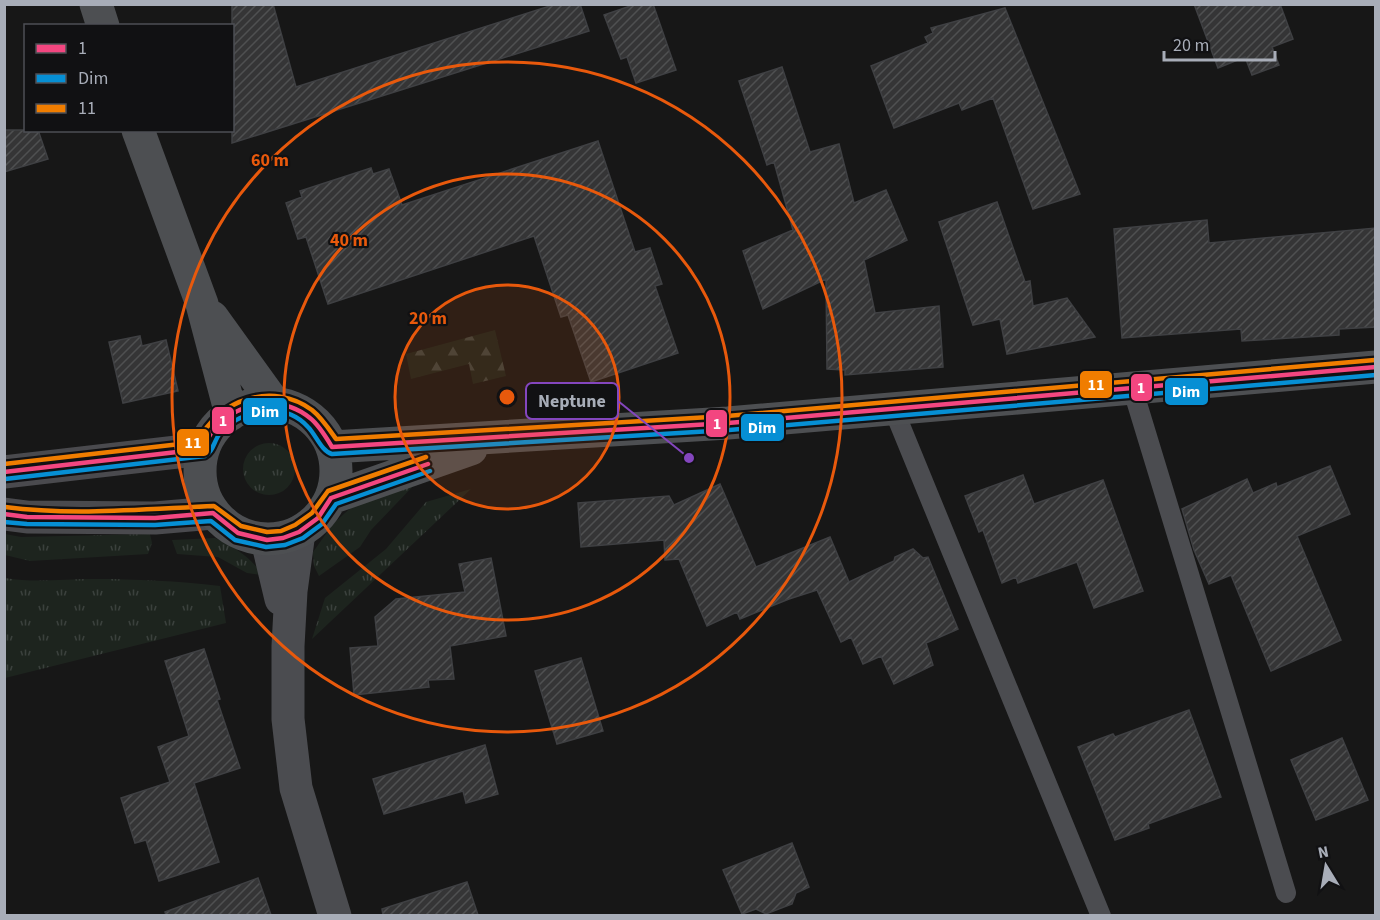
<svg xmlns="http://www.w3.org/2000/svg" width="1380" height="920" font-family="'Source Sans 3',sans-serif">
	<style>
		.grass { fill: url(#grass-tufts) }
		.forest { fill: url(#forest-firs) }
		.building { fill: url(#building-hatch); stroke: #3f4043; stroke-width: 1.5 }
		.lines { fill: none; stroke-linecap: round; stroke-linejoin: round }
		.lane { stroke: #4b4c50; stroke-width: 20 }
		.street { stroke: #4b4c50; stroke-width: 33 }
		.secondary { stroke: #4a4a4e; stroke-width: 33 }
		.primary { stroke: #4d4f52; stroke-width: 33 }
		.bus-1-casing { stroke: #111113; stroke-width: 9 }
		.bus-2-casing { stroke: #111113; stroke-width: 9 }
		.bus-3-casing { stroke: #111113; stroke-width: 9 }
		.bus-1 { stroke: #f34680; stroke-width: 4.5 }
		.bus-2 { stroke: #068fd4; stroke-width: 4.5 }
		.bus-3 { stroke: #f07d00; stroke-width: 4.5 }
		.ring { fill: none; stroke: #e8590c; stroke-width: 3 }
		.centre { fill: #e8590c; stroke: #111113; stroke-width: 3 }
		.ring-label { font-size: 18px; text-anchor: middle; font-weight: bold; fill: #e8590c; stroke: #111113; stroke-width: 4.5; stroke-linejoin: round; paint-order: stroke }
		.leader { fill: none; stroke: #8446be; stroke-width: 2 }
		.callout-dot { fill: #8446be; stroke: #111113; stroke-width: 2 }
		.callout { fill: #111113; stroke: #8446be; stroke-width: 2 }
		.callout-label { font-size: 18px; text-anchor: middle; font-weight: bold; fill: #a8adb8 }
		.line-badge { stroke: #111113; stroke-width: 2 }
		.badge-label { font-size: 16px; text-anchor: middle; font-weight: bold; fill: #fff }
	</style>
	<defs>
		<pattern id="grass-tufts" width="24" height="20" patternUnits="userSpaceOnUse" patternTransform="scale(1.5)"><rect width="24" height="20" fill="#1d241e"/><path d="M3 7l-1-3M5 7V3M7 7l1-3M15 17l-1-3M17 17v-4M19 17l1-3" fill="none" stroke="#3b413d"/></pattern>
		<pattern id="forest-firs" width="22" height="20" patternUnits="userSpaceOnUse" patternTransform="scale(1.5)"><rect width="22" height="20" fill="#1d241e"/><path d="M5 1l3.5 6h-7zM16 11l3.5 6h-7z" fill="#3b413d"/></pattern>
		<pattern id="building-hatch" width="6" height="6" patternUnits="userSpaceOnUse" patternTransform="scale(1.5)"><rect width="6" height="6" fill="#353536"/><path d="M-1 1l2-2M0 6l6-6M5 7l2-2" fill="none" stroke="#4f5051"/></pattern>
	</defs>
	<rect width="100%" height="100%" fill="#171717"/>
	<path class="grass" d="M243 469a26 26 0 1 1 52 0a26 26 0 1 1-52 0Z
		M418,481L371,530L360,547L319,576L314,566L313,552L333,524L356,503Z
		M471,489L312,639L325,598L386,549L426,502Z
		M5,534L21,537L150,534L152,543L148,554L30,561L5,555Z
		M215,538C235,547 250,557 263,575L247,573L218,557L177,554L172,540Z
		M5,578C34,583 64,579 93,579C136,579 177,581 220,586L226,623L5,678Z"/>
	<path class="forest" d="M495,330L506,376L473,384L469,364L411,379L406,354Z"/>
	<path class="building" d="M232,4H273L296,87L556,4H580L589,31L232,143Z
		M636,4H653L676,70L636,83L627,57L621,59L604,15Z
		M1194,4H1280L1293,39L1272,47L1279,65L1252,75L1245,57L1218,68Z
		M1005,8L1080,194L1033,209L993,98L962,110L959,103L894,128L871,66L928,43L925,37L933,33L931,28Z
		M782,67L810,152L839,144L854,203L886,190L907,240L864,260L875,313L939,306L943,367L845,375V370L827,369L826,279L763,309L743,251L793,230L774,162L767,165L739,81Z
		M4,130H38L48,159L4,172Z
		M598,141L635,252L650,248L662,284L655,286L678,353L591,382L568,315L561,317L534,236L328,304L306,237L298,239L286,203L302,197L300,191L371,168L373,174L389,169L402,205Z
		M997,202L1025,282L1030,281L1033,306L1067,298L1095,337L1007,354L1000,319L973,325L939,222Z
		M1207,220L1209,243L1376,228V327L1339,329V335L1242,341L1241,329L1122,338L1114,229Z
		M140,336L142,346L166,340L178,391L123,403L109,342Z
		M1330,466L1350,514L1297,536L1341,640L1271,671L1231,575L1209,584L1194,550L1182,509L1247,479L1253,493L1276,483L1277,487Z
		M1023,475L1034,504L1103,480L1143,591L1094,608L1077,562L1018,583L1016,577L1002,583L983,530L979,532L965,496Z
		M720,484L756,567L830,537L849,582L894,561L895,557L913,549L923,558L928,557L958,629L926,643L933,665L894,684L881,656L863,664L851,637L841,642L817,590L789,599L740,619L737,612L707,626L679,559L665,560L664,540L581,547L578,503L669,496L674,505Z
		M491,558L506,636L450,646L454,679L428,680L429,687L354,695L350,648L378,646L375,617L396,599L465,592L459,564Z
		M204,649L220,699L217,700L240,768L194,783L219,862L159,881L146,840L135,843L121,798L170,782L158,747L189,736L165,661Z
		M581,658L603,731L557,744L535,671Z
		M1189,710L1221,797L1148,824L1149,828L1115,840L1078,747L1113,734L1115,737Z
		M1342,738L1368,800L1316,820L1291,760Z
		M485,745L498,794L466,803L463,791L384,814L373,779Z
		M792,843L809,887L796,893L792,904L766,914L756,909L742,914L723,870Z
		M258,878L271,915H166L165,912Z
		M467,882L478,915H383L382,909Z"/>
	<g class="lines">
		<path class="lane" d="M1132,387L1286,893
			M893,408L1101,916"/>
		<path class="street" d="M299,532L291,591L288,646V719L296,788L335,916
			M267,540L281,599"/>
		<path class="secondary" d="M4,472L203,449
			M4,514L27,517L155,518L213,513"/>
		<path class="primary" d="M96,4L103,26
			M138,130L202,304L231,414
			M212,317L274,403
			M200 471a68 68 0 1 1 136 0a68 68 0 1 1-136 0Z
			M332,447L728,423L1376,367
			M331,498L471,449"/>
		<g class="bus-1-casing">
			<path id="bus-1" d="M4,472L203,449C206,442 209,435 214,429C238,402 281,394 310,418C319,425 326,437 332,447L728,423L1376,367
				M4,514L27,517L155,518L213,513L238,533L267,540L283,538L299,532L318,518L331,498L428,464"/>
		</g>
		<g class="bus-2-casing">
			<path id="bus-2" d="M5,479L205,456C213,452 214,441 220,433C242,409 284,401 308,427C316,435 322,452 332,454L729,430L1376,375
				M4,522L27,524L155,525L211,521L235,540L266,547L285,545L303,538L322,524L336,504L430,471"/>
		</g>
		<g class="bus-3-casing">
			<path id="bus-3" d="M4,464L198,442C218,399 273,381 312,410C322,418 329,429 336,439L727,416L1375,360
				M5,507C74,516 145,509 214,506L241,526L267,532L281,531L295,525L312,513L328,491L426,457"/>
		</g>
		<use href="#bus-1" class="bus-1"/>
		<use href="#bus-2" class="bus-2"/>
		<use href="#bus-3" class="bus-3"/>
	</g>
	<circle cx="507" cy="397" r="112" fill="#e8590c" fill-opacity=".12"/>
	<g class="ring">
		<circle cx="507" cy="397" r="112"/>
		<circle cx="507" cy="397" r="223"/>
		<circle cx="507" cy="397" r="335"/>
	</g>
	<circle cx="507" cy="397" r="9" class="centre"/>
	<g class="ring-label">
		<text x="270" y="166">60 m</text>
		<text x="349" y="246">40 m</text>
		<text x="428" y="324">20 m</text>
	</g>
	<path class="leader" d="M689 458L618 401"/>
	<circle class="callout-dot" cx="689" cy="458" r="6"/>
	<rect class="callout" x="526" y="383" width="92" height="36" rx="6"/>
	<g class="callout-label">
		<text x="572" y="407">Neptune</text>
	</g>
	<g class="line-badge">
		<rect x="1079" y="370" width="34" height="29" rx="6" fill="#f07d00"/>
		<rect x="1130" y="373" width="23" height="29" rx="6" fill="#f34680"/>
		<rect x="1164" y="377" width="45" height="29" rx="6" fill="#068fd4"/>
		<rect x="242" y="397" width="46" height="29" rx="6" fill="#068fd4"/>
		<rect x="211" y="406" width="24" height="29" rx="6" fill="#f34680"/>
		<rect x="705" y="409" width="23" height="29" rx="6" fill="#f34680"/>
		<rect x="740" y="413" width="45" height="29" rx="6" fill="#068fd4"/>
		<rect x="176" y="428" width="34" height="29" rx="6" fill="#f07d00"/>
	</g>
	<g class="badge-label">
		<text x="1096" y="390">11</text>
		<text x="1141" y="393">1</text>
		<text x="1186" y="397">Dim</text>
		<text x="265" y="417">Dim</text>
		<text x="223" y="426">1</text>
		<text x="717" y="429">1</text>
		<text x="762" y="433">Dim</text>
		<text x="193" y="448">11</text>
	</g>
	<rect width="1380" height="920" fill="none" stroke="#a8adb8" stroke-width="12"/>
	<rect x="24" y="24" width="210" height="108" fill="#111113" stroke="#4d4f55" stroke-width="1.5"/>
	<rect x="36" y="44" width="30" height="9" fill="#f34680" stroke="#4d4f55" stroke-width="1.5"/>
	<text x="78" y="54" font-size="18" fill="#a8adb8">1</text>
	<rect x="36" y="74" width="30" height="9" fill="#068fd4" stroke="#4d4f55" stroke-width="1.5"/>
	<text x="78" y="84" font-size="18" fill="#a8adb8">Dim</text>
	<rect x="36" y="104" width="30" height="9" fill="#f07d00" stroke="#4d4f55" stroke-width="1.5"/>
	<text x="78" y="114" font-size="18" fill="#a8adb8">11</text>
	<g transform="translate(1326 866) rotate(349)" stroke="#111113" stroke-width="4.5" paint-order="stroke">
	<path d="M0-4.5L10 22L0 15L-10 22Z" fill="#a8adb8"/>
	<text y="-9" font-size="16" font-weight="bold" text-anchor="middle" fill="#a8adb8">N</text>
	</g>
	<path d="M1164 51v9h111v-9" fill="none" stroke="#a8adb8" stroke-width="3"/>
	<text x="1173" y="51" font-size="18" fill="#a8adb8" stroke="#111113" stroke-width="4.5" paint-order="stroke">20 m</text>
</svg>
